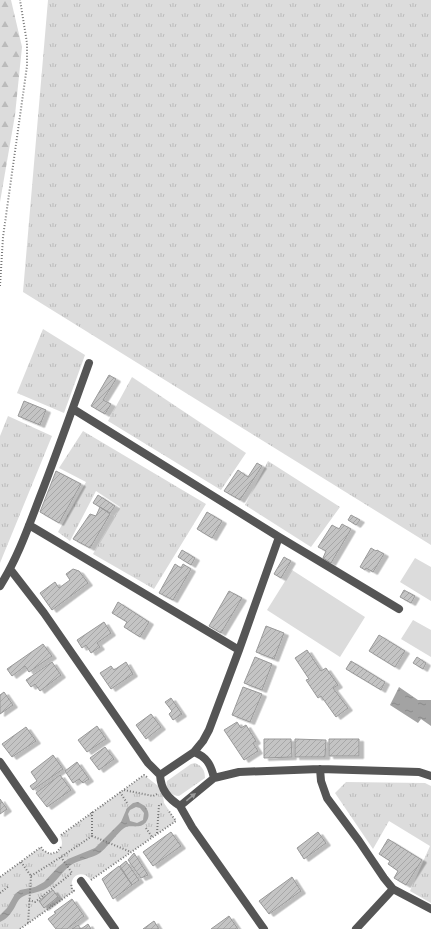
<svg xmlns="http://www.w3.org/2000/svg" width="431" height="929" font-family="'PT Sans',sans-serif">
	<style>
		.grass { fill: url(#grass-tufts) }
		.forest { fill: url(#forest-firs) }
		.garden { fill: #dcdcdc }
		.water { fill: url(#water-ripples); fill-rule: evenodd }
		.building { fill: url(#building-hatch); stroke: #999; filter: url(#shadow) }
		.lines { fill: none; stroke-linecap: round; stroke-linejoin: round }
		.path { stroke: #777; stroke-width: 2; stroke-dasharray: 1 2; stroke-linecap: butt }
		.minor { stroke: #555; stroke-width: 8 }
		.oneway { fill: #999 }
	</style>
	<defs>
		<pattern id="grass-tufts" width="24" height="20" patternUnits="userSpaceOnUse"><rect width="24" height="20" fill="#dcdcdc"/><path d="M3 7l-1-3M5 7V3M7 7l1-3M15 17l-1-3M17 17v-4M19 17l1-3" fill="none" stroke="#bbb"/></pattern>
		<pattern id="forest-firs" width="22" height="20" patternUnits="userSpaceOnUse"><rect width="22" height="20" fill="#dcdcdc"/><path d="M5 1l3.5 6h-7zM16 11l3.5 6h-7z" fill="#bbb"/></pattern>
		<pattern id="water-ripples" width="26" height="14" patternUnits="userSpaceOnUse"><rect width="26" height="14" fill="#a3a3a3"/><path d="M2 4q2-2 4 0t4 0M15 11q2-2 4 0t4 0" fill="none" stroke="#8b8b8b"/></pattern>
		<pattern id="building-hatch" width="6" height="6" patternUnits="userSpaceOnUse"><rect width="6" height="6" fill="#c4c4c4"/><path d="M-1 1l2-2M0 6l6-6M5 7l2-2" fill="none" stroke="#a7a7a7"/></pattern>
		<filter id="shadow"><feDropShadow dx="4.5" dy="2.5" stdDeviation="0" flood-color="#0004"/></filter>
	</defs>
	<rect width="100%" height="100%" fill="#fff"/>
	<path class="grass" d="M48,0H431V545L23,292Z
		M43,329L85,355L64,413L17,393Z
		M132,377L246,453L221,490L108,421Z
		M8,416L52,436L0,563V436Z
		M83,431L206,504L154,589L93,554L120,507L96,491L70,541L58,532L86,482L59,468Z
		M268,461L340,507L311,547L245,505Z
		M195,763C202,766 205,770 205,778L179,796C171,796 165,789 167,781L191,764Z
		M144,775L162,789L164,803L176,821L91,880C81,867 66,878 74,891L20,929H0V877L41,847L43,850L50,854C60,853 65,845 60,836Z
		M346,782L425,783L431,786V903L410,891L430,846L389,821L373,849L335,793Z"/>
	<path class="forest" d="M0,0H11L22,47L15,115L0,202Z"/>
	<path class="garden" d="M415,558L431,567V601L400,582Z
		M292,570L365,617L340,657L267,610Z
		M413,620L431,630V657L401,639Z"/>
	<path class="water" d="M399,687L418,700H431V726L421,719L418,723L390,705Z
		M138,802L145,806C149,811 150,817 146,822C141,829 133,825 126,827C119,830 108,847 100,853C91,859 80,859 71,865C62,871 57,882 47,888C39,893 28,893 22,897C17,900 16,906 13,910C10,915 5,920 0,922V915L7,908L15,894L20,890L35,887L44,882L58,867L68,859L95,848L121,822L127,808L133,803ZM136,807L140,808L144,813L143,820L137,823L130,821L128,814L130,810Z"/>
	<path class="building" d="M109,375L116,379L103,400L111,404L105,414L91,406Z
		M24,401L46,410L40,425L18,416Z
		M257,463L262,466L240,500L224,491L238,470L248,477Z
		M56,471L81,484L59,523L40,512Z
		M98,495L115,506L110,513L93,503Z
		M100,507L110,514L90,548L73,539L90,514L96,516Z
		M207,512L222,521L212,538L197,529Z
		M351,515L360,520L356,525L348,520Z
		M342,524L351,529L331,563L323,558L326,551L318,547L332,525L339,529Z
		M371,548L376,551L377,550L384,554L373,572L366,568L365,570L360,567Z
		M182,550L195,558L191,565L178,557Z
		M284,557L291,561L281,578L274,574Z
		M175,564L181,568L183,564L191,569L173,600L159,593Z
		M73,569L79,571L88,583L52,610L40,593L55,582L59,588L70,580L66,574Z
		M404,590L415,596L411,603L400,597Z
		M229,591L242,598L221,633L209,626Z
		M118,602L149,622L140,637L124,627L127,622L112,613Z
		M104,622L111,633L97,643L100,647L91,653L86,645L82,648L77,640Z
		M266,626L284,633L274,659L256,652Z
		M379,635L405,651L395,667L369,651Z
		M43,644L52,656L29,672L25,666L12,676L7,669Z
		M307,650L321,671L326,668L338,685L333,688L348,708L336,717L321,696L318,698L306,680L309,679L295,658Z
		M255,657L272,664L262,690L244,683Z
		M417,657L426,663L423,669L413,663Z
		M351,661L385,682L381,690L346,669Z
		M52,662L61,675L40,691L35,684L31,687L26,680Z
		M126,662L133,674L111,689L100,673L111,666L114,670Z
		M243,687L262,694L250,722L232,715Z
		M4,692L13,705L0,714V695Z
		M171,698L182,714L173,720L169,714L172,711L165,702Z
		M151,714L161,727L146,739L136,725Z
		M237,722L241,728L246,725L256,741L253,743L258,751L244,760L224,730Z
		M97,726L106,739L87,752L78,740Z
		M26,727L36,741L12,757L2,744Z
		M264,739H291L292,757L264,758Z
		M295,739L326,740L325,757H295Z
		M329,739H359V756H329Z
		M105,747L114,759L99,770L90,758Z
		M53,755L63,769L33,790L30,786L37,781L31,772Z
		M77,762L89,779L83,783L79,779L73,783L65,771Z
		M60,775L71,790L47,807L36,793Z
		M0,799L7,809L0,814Z
		M171,832L181,846L153,866L143,852Z
		M318,832L326,843L304,859L297,848Z
		M388,839L422,860L406,885L394,878L398,871L388,864L390,861L379,854Z
		M134,853L148,875L141,878L128,860Z
		M126,861L139,880L132,885L120,866Z
		M119,866L132,885L113,899L102,879Z
		M292,877L301,891L269,914L259,901Z
		M53,890L58,897L44,908L39,901Z
		M72,899L84,916L67,929H56L48,919L56,913L54,912Z
		M229,916L238,929H211Z
		M154,921L159,929H143Z
		M88,924L91,929H72L78,925L81,929Z"/>
	<g class="lines">
		<path class="path" d="M0,286L3,237L27,66V43L20,0
			M124,790L153,796L157,794
			M120,792L127,803
			M146,828L152,837
			M157,833L159,805L163,804
			M61,835L144,775L147,777
			M92,836L131,852
			M21,862L31,876L28,924
			M31,876L61,857L92,836V812
			M0,877L41,847L43,850L50,854L57,852L61,847
			M91,880L176,821L168,810
			M0,893L9,886
			M29,900L35,902L72,873L61,857
			M20,929L74,891L72,889L71,883"/>
		<path class="minor" d="M73,409L279,537L399,609
			M29,525L239,650
			M10,569L44,613L148,763L160,775C161,790 168,798 180,806L214,778L239,772L320,769L419,772L431,776
			M0,586C19,556 30,522 43,489C59,447 74,405 89,363
			M194,752L203,741L209,730L239,650L279,537
			M0,762L54,840
			M320,769L321,781L327,798L359,841L384,878L393,889L431,909
			M160,775L194,752C207,757 211,765 214,778
			M180,806L192,827L264,929
			M81,881L115,929
			M356,929L393,889"/>
	</g>
	<defs><path id="oneway-solid" d="M-6-.8H1V-3.2L6.5 0L1 3.2V.8H-6Z"/></defs>
	<use class="oneway" href="#oneway-solid" transform="translate(191 797) rotate(-39)"/>
</svg>
